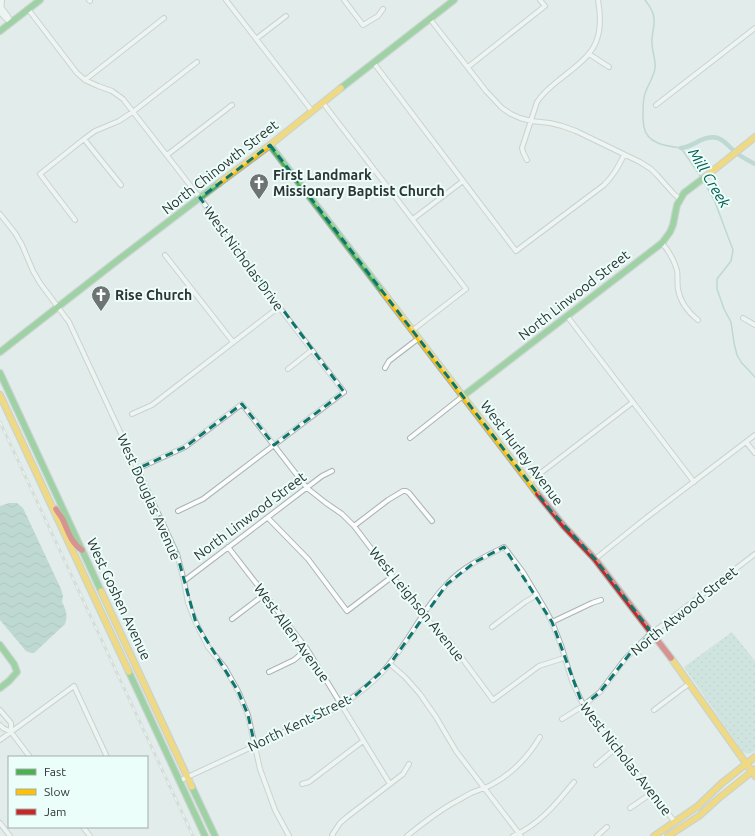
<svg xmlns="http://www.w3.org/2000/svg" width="755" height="836" font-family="Ubuntu,sans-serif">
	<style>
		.park { fill: url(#park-dots) }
		.water { fill: url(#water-waves) }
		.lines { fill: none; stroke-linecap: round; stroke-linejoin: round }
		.stream { stroke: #93beb7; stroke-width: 1.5 }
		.canal { stroke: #93beb7; stroke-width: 4.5 }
		.street-casing { stroke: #acb3b2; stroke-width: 6 }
		.fast-casing { stroke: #acb3b2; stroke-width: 8 }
		.slow-casing { stroke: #acb3b2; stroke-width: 8 }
		.jam-casing { stroke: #acb3b2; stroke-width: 8 }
		.street { stroke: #fbfcfc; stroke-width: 4 }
		.fast { stroke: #4caf50; stroke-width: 5.5 }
		.slow { stroke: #ffc107; stroke-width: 5.5 }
		.jam { stroke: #c62828; stroke-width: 5.5 }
		.rail-casing { stroke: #c8cbca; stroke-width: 3 }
		.rail { stroke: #ecfefa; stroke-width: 1.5; stroke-dasharray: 4.5; stroke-linecap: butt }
		.marked { fill: none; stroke: #0f766e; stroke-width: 3; stroke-dasharray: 8 5; stroke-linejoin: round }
		.labels { text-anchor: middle; stroke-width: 4; stroke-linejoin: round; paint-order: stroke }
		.street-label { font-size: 14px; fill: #2e3433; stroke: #ecfefa }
		.poi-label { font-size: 14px; font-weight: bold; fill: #2e3433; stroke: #ecfefa; text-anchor: start }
		.water-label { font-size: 15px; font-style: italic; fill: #045b51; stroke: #ecfefa }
	</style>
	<defs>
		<pattern id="park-dots" width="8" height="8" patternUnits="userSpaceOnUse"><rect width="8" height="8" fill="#bad9d3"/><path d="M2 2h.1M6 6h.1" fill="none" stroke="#a0bbb6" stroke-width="1.8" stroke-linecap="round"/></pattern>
		<pattern id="water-waves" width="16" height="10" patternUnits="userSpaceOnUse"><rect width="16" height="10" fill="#93beb7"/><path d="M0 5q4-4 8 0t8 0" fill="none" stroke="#789b95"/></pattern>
	</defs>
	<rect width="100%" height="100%" fill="#e2ecea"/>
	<path class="park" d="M732,632L755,661V751L751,753L747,754L743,752L684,667Z"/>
	<path class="water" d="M9,503H17L23,508L61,589L63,596L62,602C66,610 68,615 65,624L34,653H31L26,651L0,620V506Z"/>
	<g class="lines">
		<path class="stream" d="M645,0C649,5 654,12 654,19C655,27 651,35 652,43C652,52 656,59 655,68C654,76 649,83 646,91C643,97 643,105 643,112C643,117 643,122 644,127C647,144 667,146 681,148L701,177
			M703,180L715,202L733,250L731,261L717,279V289L724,309L731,322L734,343L737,355L741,362L755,377"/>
		<path class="canal" d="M681,148C691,147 698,140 707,138C721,134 727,145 736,153C742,157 749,161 755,164"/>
		<g class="street-casing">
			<path id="street" d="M2,0L1,13L5,18L11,23
				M89,0L90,1
				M226,0L312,111
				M344,0L363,25L378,16L383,9
				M1,7L8,16L10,21
				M28,9L77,73L85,80L98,86L112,91L123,99L200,198L279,307L344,392L203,499L178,511
				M430,19L486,91L502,108L511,114L520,118L531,121L550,123L562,126L576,131L640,162L651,169L657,175L674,194L680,199
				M256,39L286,16
				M589,54L609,67
				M373,62L516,251L604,185C614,175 618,167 624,155
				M468,67L545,6L540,0
				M85,80L164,18
				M323,103L466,289L413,330
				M656,105L755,28
				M84,139L121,185
				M167,155L232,105
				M527,160L523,152L522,148L537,102C543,93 550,87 559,80C591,55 606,44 598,0
				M0,214L15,233L22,245L33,271L40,283L69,322L177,554L184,581L188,603L196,623L208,647L225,668L238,691L248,715L260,769L275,810L289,836
				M413,219L463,181
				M75,220L40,174L84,139L95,131L119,121L134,111L197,62
				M662,243C669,251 674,260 677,270C678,276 677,283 678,289C680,302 688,312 698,320
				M165,255L233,342
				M567,316L694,482
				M743,318L755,325
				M385,368L389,361L419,338
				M288,369L312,350
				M132,414L152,405L165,395L279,307
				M410,438L463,396
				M746,442L755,453
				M137,469L185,447L242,404L307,488L326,503L342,514L354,526L418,610L450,642L493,700L539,666L564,658
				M529,482L633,402
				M268,518L308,559L347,611L393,576
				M354,526L388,500L403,491H406L409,493L432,521
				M228,547L307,649L390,784
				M595,559L646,518L755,435
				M184,581L322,476L332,471
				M232,619L265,594
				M552,622L592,603L601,600
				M492,627L525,602L537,595
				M390,664L405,677L420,694L436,717L456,751L521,836
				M269,672L294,660L307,649
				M0,710L11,723V732
				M654,710L690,683
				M562,719L583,706L600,692L625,659L647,637L755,554
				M0,725L3,728L11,732L30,757
				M0,740L74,686L107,757
				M596,765L617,747
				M179,781L342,705C359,693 377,680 390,663C411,638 424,607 448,583C463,567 484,557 504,547L523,572L545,609L552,622L561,645L572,681L586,711L597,726L611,740L674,821
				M302,784L309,782L363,741
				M630,808L652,793
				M0,823L10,836
				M83,827L90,836
				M333,836L332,835L340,823L347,817L403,774L409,764
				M407,836C422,824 438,811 455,802C460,799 466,796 471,793C478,790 485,788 491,785C512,774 528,757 540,737
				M513,836C539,825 556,804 574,782
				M597,836L607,827"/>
		</g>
		<g class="fast-casing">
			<path id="fast" d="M0,31L40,0
				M341,88L454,0
				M270,145L383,292
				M0,352L118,260L219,183
				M0,373L101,591
				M463,396L662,243L670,232L673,225L677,205L684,193L705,177
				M0,645L14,664L17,672L9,681L0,688
				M129,672L205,836
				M192,787L215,836"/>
		</g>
		<g class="slow-casing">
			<path id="slow" d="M705,177L755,137
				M219,183L270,145L341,88
				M383,292L538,494
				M0,395L129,672
				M101,591L192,787
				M671,658L755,776
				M654,836L698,806L722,783L755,757
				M668,836L699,816L719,798L755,769"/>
		</g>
		<g class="jam-casing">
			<path id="jam" d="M538,494L564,526L595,559L671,658
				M56,509C58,513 61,516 63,520C68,531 71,543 82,550"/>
		</g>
		<use href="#street" class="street"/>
		<use href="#fast" class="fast"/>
		<use href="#slow" class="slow"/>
		<use href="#jam" class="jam"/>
		<g class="rail-casing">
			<path id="rail" d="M0,422L193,836"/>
		</g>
		<use href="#rail" class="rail"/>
	</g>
	<path d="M0 0H755V836H0ZM270,145L551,511L595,559L652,633L632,651L600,692L583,706L552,622L504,547L475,562L447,584L390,664L357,694L342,705L255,746L248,715L238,691L196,623L177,554L137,469L185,447L242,404L274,445L344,392L200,198Z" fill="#e2ecea" fill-opacity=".55" fill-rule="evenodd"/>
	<path class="marked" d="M270,145L551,511L595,559L652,633L632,651L600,692L583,706L552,622L504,547L475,562L447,584L390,664L357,694L342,705L255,746L248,715L238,691L196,623L177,554L137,469L185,447L242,404L274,445L344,392L200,198Z"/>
	<defs>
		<g id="church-pin" transform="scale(1)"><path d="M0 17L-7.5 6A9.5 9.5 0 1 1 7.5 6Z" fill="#6d7473" stroke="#ecfefa"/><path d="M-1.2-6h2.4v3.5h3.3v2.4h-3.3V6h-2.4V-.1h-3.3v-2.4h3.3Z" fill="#fff"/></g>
	</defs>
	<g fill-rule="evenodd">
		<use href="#church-pin" x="259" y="183"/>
		<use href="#church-pin" x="101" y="295"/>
	</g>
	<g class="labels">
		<g class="street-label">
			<text transform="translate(220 167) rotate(-38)" y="5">North Chinowth Street</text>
			<text transform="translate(244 259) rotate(54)" y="5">West Nicholas Drive</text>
			<text transform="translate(574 295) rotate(-38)" y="5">North Linwood Street</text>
			<text transform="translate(522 453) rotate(53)" y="5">West Hurley Avenue</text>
			<text transform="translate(149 497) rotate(66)" y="5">West Douglas Avenue</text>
			<text transform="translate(250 516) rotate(-37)" y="5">North Linwood Street</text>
			<text transform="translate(119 599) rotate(65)" y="5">West Goshen Avenue</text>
			<text transform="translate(417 604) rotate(51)" y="5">West Leighson Avenue</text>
			<text transform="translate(684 611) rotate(-39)" y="5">North Atwood Street</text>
			<text transform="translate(292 633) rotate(54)" y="5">West Allen Avenue</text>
			<text transform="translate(299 723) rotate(-26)" y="5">North Kent Street</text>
			<text transform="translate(626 759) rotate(52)" y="5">West Nicholas Avenue</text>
		</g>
		<g class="poi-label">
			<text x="273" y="180">First Landmark<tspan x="273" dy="16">Missionary Baptist Church</tspan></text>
			<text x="115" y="300">Rise Church</text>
		</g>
		<g class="water-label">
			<text transform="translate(709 178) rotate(59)" y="5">Mill Creek</text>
		</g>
	</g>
	<rect x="8" y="756" width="140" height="72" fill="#ecfefa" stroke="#a0adaa"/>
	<rect x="16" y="769" width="20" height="6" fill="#4caf50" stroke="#a0adaa"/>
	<text x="44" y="776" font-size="12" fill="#2e3433">Fast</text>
	<rect x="16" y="789" width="20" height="6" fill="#ffc107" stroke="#a0adaa"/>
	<text x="44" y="796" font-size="12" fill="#2e3433">Slow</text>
	<rect x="16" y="809" width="20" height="6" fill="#c62828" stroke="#a0adaa"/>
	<text x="44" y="816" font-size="12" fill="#2e3433">Jam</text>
</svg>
